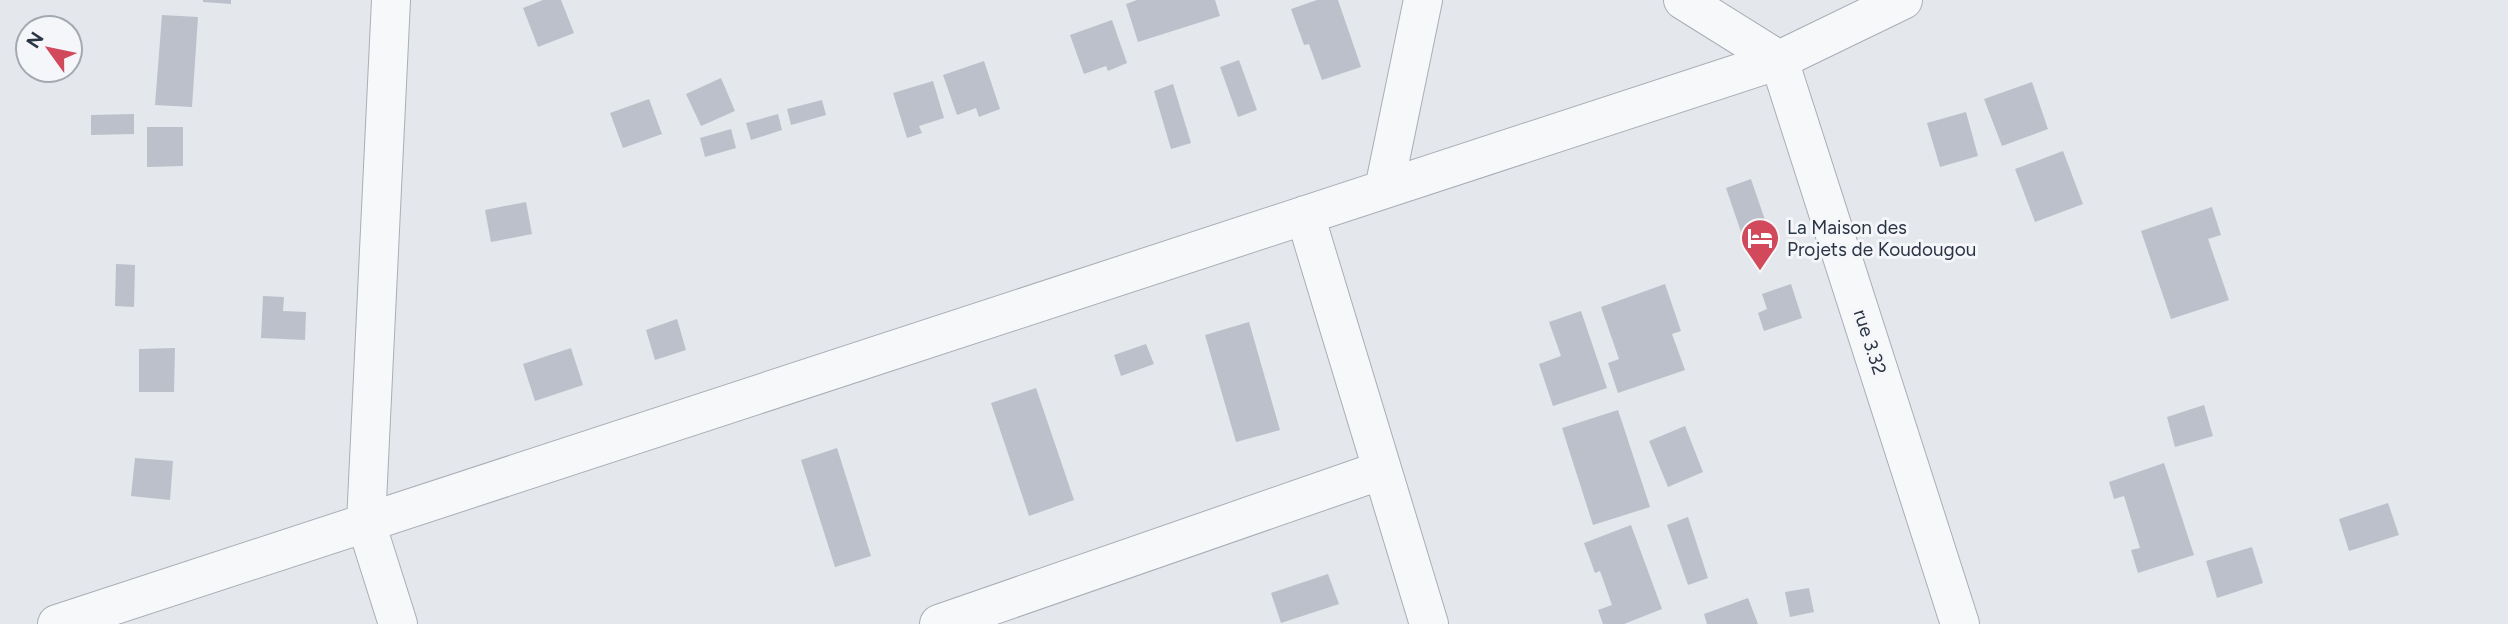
<svg xmlns="http://www.w3.org/2000/svg" width="2508" height="624" font-family="Figtree,sans-serif">
	<style>
		.building { fill: #bbc0ca }
		.lines { fill: none; stroke-linecap: round; stroke-linejoin: round }
		.minor-casing { stroke: #a9aeb7; stroke-width: 40 }
		.minor { stroke: #f7f8fa; stroke-width: 38 }
		.labels { text-anchor: middle; dominant-baseline: central; stroke-width: 6; stroke-linejoin: round; paint-order: stroke }
		.poi-label { font-size: 19px; fill: #2b3445; stroke: #f4f6f9; text-anchor: start }
		.street-label { font-size: 19px; fill: #2b3445; stroke: #f4f6f9 }
	</style>
	<rect width="100%" height="100%" fill="#e4e7ec"/>
	<path class="building" d="M203 0H231V4L203 2Z
		M543 0H561L574 33 538 47 523 8Z
		M1137 0H1215L1220 16 1138 42 1126 4Z
		M1317 0H1338L1361 67 1322 80 1309 44 1304 45 1291 9Z
		M162 15 198 17 192 107 155 105Z
		M1112 20 1127 63 1108 71 1106 66 1084 74 1070 35Z
		M1239 60 1257 110 1238 117 1220 67Z
		M984 61 1000 109 979 117 976 108 957 115 943 75Z
		M721 78 735 111 701 126 686 94Z
		M933 81 944 118 919 126 922 133 907 138 893 93Z
		M2032 82 2048 129 2002 146 1984 99Z
		M1173 84 1191 143 1171 149 1154 91Z
		M649 99 662 134 623 148 610 113Z
		M822 100 826 115 791 125 787 109Z
		M1966 112 1978 156 1940 167 1927 123Z
		M134 114V134L91 135V115Z
		M778 114 782 130 751 140 746 123Z
		M147 127H183V166L147 167Z
		M731 129 736 148 705 157 700 138Z
		M2063 151 2083 204 2035 222 2015 169Z
		M1751 179 1766 223 1741 232 1726 188Z
		M526 202 532 234 491 242 485 210Z
		M2212 207 2221 235 2208 239 2229 300 2171 319 2141 231Z
		M116 264 135 265 134 307 115 306Z
		M1665 284 1681 331 1672 334 1685 370 1618 393 1608 363 1619 359 1601 307Z
		M1791 284 1802 318 1764 331 1758 313 1767 309 1762 294Z
		M263 296 284 297 283 311 306 312 305 340 261 338Z
		M1581 311 1607 388 1553 406 1539 364 1561 356 1549 322Z
		M677 319 686 350 655 360 646 330Z
		M1249 322 1280 430 1236 442 1205 335Z
		M1146 344 1154 364 1121 376 1114 355Z
		M175 348 174 392H139V349Z
		M571 348 583 385 535 401 523 364Z
		M1036 388 1074 500 1029 516 991 403Z
		M2204 405 2213 436 2175 447 2167 417Z
		M1618 410 1650 507 1593 525 1562 428Z
		M1685 426 1703 472 1668 487 1649 441Z
		M837 448 871 556 835 567 801 460Z
		M135 458 173 461 170 500 131 496Z
		M2164 463 2194 555 2138 573 2131 550 2140 548 2124 496 2114 499 2109 482Z
		M2388 503 2399 535 2349 551 2339 519Z
		M1688 517 1708 578 1688 585 1667 525Z
		M1631 525 1662 609 1624 624H1603L1598 610 1612 605 1600 571 1595 573 1584 543Z
		M2252 547 2263 583 2217 598 2206 561Z
		M1328 574 1339 604 1281 623 1271 593Z
		M1809 588 1814 612 1790 617 1785 592Z
		M1748 598 1758 624H1707L1704 614Z"/>
	<g class="lines">
		<defs>
			<path id="minor" d="M391 0 366 523 398 624
				M1683 0 1779 60
				M1779 60 1960 624
				M1384 189 1423 0
				M1305 215 1429 624
				M57 624 1779 60 1903 0
				M939 624 1382 470"/>
		</defs>
		<use href="#minor" class="minor-casing"/>
		<use href="#minor" class="minor"/>
	</g>
	<defs>
		<symbol id="hotel-pin" viewBox="-11 -11 22 30"><path d="M0 17L-7.5 6A9.5 9.5 0 1 1 7.5 6Z" fill="#d1495b" stroke="#f4f6f9"/><path d="M-6-4.5h1.5V1H6V5H4.5V3h-9V5H-6ZM-4 0a1.8 1.8 0 1 1 3.6 0ZM.5 0V-2.5h3Q6-2.5 6 0Z" fill="#fff"/></symbol>
	</defs>
	<g fill-rule="evenodd">
		<use href="#hotel-pin" x="1738" y="216" width="44" height="60"/>
	</g>
	<g class="labels">
		<g class="poi-label">
			<text x="1787" y="227">La Maison des<tspan x="1787" dy="22">Projets de Koudougou</tspan></text>
		</g>
		<g class="street-label">
			<text transform="translate(1870 342) rotate(72)">rue 3.32</text>
		</g>
	</g>
	<g transform="translate(49 49) rotate(303)"><circle r="33" fill="#f4f6f9" stroke="#a4a8b1" stroke-width="2"/>
	<path d="M0-5L12 26L0 18L-12 26Z" fill="#d1495b"/>
	<text y="-10" font-size="19" font-weight="bold" text-anchor="middle" fill="#2b3445">N</text>
	</g>
</svg>
